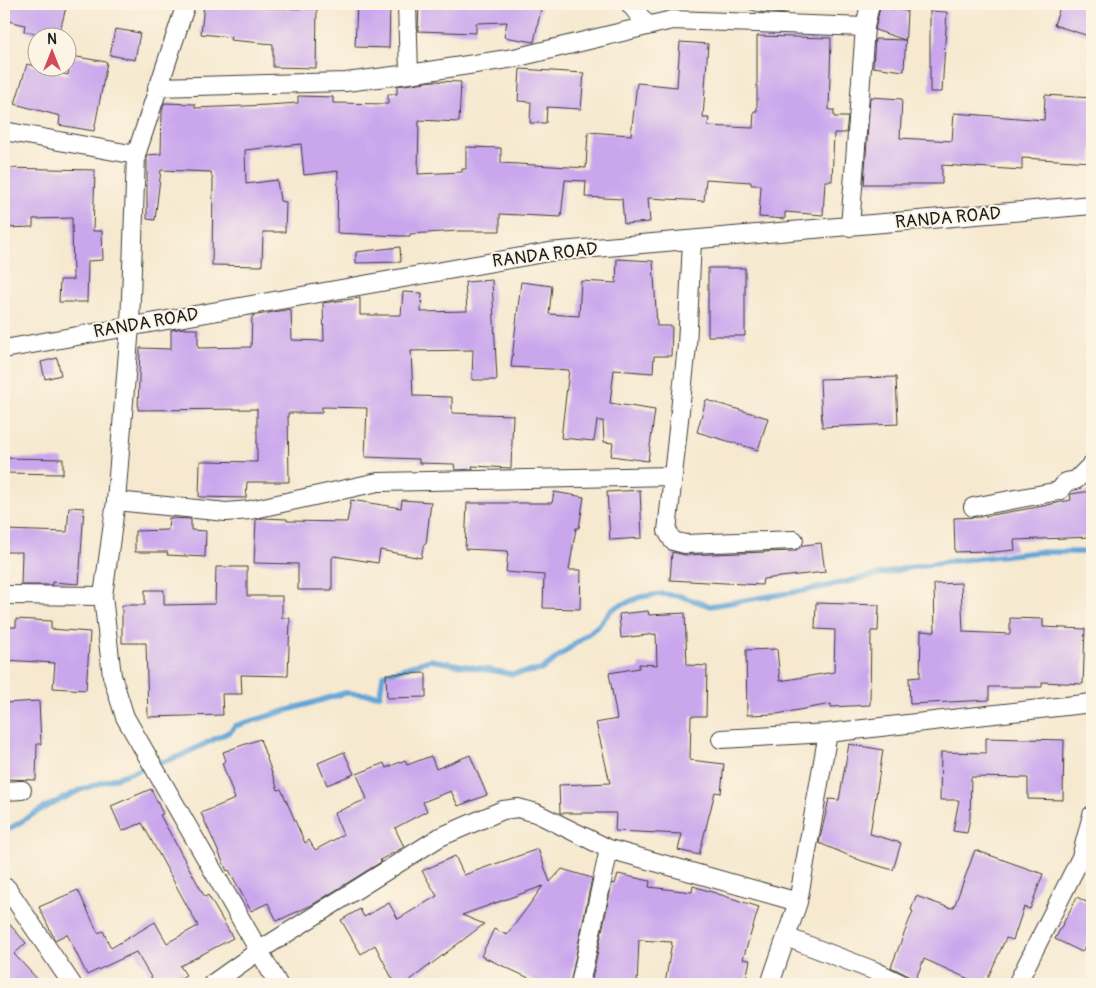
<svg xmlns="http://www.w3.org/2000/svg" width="1096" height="988" font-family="Pangolin,sans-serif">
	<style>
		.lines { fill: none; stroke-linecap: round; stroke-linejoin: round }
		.stream { stroke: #62a5d7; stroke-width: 5.5 }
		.building { fill: #caa7ed }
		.street-casing { stroke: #3d3b37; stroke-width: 20 }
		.street { stroke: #fff; stroke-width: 18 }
		.labels { text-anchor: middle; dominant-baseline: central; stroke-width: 4; stroke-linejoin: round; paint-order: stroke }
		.street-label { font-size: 18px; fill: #1c1c1c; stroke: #fcf5e5 }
	</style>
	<rect width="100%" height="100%" fill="#fcf5e5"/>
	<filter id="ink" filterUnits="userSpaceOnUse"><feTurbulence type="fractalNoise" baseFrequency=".02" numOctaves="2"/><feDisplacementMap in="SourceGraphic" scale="10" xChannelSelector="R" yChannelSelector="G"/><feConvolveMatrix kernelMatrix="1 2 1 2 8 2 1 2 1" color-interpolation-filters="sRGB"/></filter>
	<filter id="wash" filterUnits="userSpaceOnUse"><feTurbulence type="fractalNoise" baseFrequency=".0096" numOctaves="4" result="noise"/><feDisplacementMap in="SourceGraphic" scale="20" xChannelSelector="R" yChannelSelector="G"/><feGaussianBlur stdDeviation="1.12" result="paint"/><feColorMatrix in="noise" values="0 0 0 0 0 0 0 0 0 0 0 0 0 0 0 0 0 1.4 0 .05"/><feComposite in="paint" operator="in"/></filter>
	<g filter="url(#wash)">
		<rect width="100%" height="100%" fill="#f6e9d0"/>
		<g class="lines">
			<path class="stream" d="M4 832 42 809 80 790 180 756 231 731 235 726 345 693 380 695 383 675 430 660 512 674 541 670 598 626 612 609 640 597 661 594 680 596 710 606 819 588 907 568 953 561 1037 552H1092"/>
		</g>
		<g id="blocks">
			<path class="building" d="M4 4H67L58 38H39V35L24 31 25 25 4 20Z
				M204 4H264V8L317 9 316 68 273 67V44L230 40 231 37 201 34Z
				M357 4H390L389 48 355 47Z
				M419 4H542L534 42 504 37 507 22 476 23V33L418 31Z
				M739 4H791L787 14 758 12 739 6Z
				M1061 4H1092V37L1054 25Z
				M880 7 907 11 904 71 873 67 875 39 905 40 875 30Z
				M930 11 947 12 942 92H930Z
				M115 29 140 33 135 60 110 55Z
				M757 36 831 38 829 110H834V117H848L846 133H834L832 181H825L823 215 785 212V219L759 217 761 185H751V182L706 179 704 201 648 198 650 222 624 224 622 199 585 197 586 181 565 180 561 217 500 214V231H458L410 234V236H400L337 233 338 171 304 175 301 144 245 150 246 184 277 180 280 201 286 202 285 232H263L262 266 212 265 213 182 211 172 161 170 155 220 147 219V155L161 154 162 111 164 103 195 104V108L268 105 298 103V96L333 97V103L388 104V94H397V86L433 81 461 82 459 122 419 120 418 174 462 172V169H466V147L501 148V163L586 168 588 132 631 135 637 83 677 87 680 42 708 44 703 118H709L708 126 753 128 754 111H757Z
				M71 56 107 62 94 131 59 125 60 116 15 104 27 64 68 75Z
				M520 69 584 73 581 109 547 107 546 123H530L531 102 518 101Z
				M1045 95 1092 98V162L1022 158V170L942 165V184H864L870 97 902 99 900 138 952 141 954 113 1044 120Z
				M4 168 95 170 93 231H102L103 260 88 261 87 302H59L60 280H73L72 218 33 219V227L4 228Z
				M400 247 401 262 356 263V252Z
				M617 259 653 261 657 326H672L671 356H654L653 373 614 370 610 403 655 410 648 461 611 456 613 443 604 442 603 421H597L594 441 561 438 569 370 511 367 521 282 552 286 549 314 579 316 581 281 616 283Z
				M708 268H745V336H708Z
				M492 280 497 380H472L473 350 411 351 413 396 452 397V413L513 415 511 468 472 466 473 469 455 470 454 464 419 463V459L365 457 367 408 322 407V413H288L289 482H247L246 498 199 497 200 461 257 462V409L138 410 140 348 171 349V330L185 328V329H198V348L251 347 252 316 291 309 292 340 324 341 323 303 360 298V315H401L403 292 422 293 421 312 467 311 465 282Z
				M57 358 61 375 45 379 41 362Z
				M896 377 898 424 822 427 820 379Z
				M706 400 768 418 758 450 697 432Z
				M4 458 63 459V474L4 473Z
				M640 490 642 538 610 540 607 492Z
				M1092 491V537L1014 540 1015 550 984 553V551L955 552 954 518 980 517 1038 507 1071 500 1070 494Z
				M554 492 584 497 579 528H576L569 570H581L580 609 543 608 544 575 506 572 508 551 465 549 467 503H552Z
				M351 500 401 508 402 500 431 502 426 544H424L421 558 380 550 378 563 334 556 332 558V590H298V564L254 563 256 520 263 518 287 519V521L347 522Z
				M69 507 84 508 79 584 52 582V585H21L22 552H4V530L67 532Z
				M169 518 191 519V530L206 531 205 557 167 555 168 552H135V531L168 530Z
				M821 543 825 572 763 579 762 585 670 580 672 552 685 555 794 551 804 545Z
				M216 567H247V596H282V618H290L288 676 241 675 242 694H222L223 715 148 717 146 643H122V605H145V590H164V605L215 604Z
				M961 583 963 632 1010 634V618L1043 619V627L1085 629 1083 684 1042 682V687H989V700L910 704 909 678 920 677 921 631 935 632 934 584Z
				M816 603 879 605 878 631H871L870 705 831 707V704L777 714 747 715 746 650 777 649 780 681 834 672 835 630 815 629Z
				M648 611 649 615 685 613 687 665 707 666 706 716H691L690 760 724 764 721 793 715 792 699 855 678 850 682 834 615 831 616 813H560L559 785 610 783 596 723 617 719 609 673 639 668V664L657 665 656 634 621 638 619 614Z
				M16 619 51 621V629L90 632 86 690 53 688 55 663 4 660V627H16Z
				M426 673V697L387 698 386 674Z
				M39 701 41 744H37L36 780 4 779V703Z
				M986 738 1064 740 1063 800 1028 799V778L971 777 970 818 967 833 953 831 959 800H940L941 752 986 753Z
				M260 739 278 790 281 789 305 843 309 840 315 850 343 835 334 813 367 799 357 774 384 763 386 768 405 760 407 765 431 756 436 769 470 755 487 795 458 806 451 791 423 802 427 811 395 828 404 847 380 860 381 862 312 905 277 921 268 903 251 911 229 870 227 871 201 813 235 799 222 763 226 761 223 752Z
				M849 744 883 750 870 834 901 843 893 870 862 861 819 843 829 799 839 800Z
				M344 752 354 774 327 785 318 763Z
				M151 789 163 814 160 815 205 897 208 895 233 938 180 966 186 975 170 984H155L136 952 87 975 67 934 55 940 39 907 78 890 98 933 103 931 111 948 155 922 167 943 198 926 142 823 122 831 111 806Z
				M538 849 550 882 562 869 592 878 570 984H542L481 956 494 929 507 935 543 886 462 915 484 924 405 984H395L375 945 361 954 341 920 360 909 364 917 389 903 398 919 437 896 422 871 455 856 464 875Z
				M975 850 1043 874 1030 909 1024 907 1013 940 1006 938 985 984H980L924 959 914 983 912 982 907 975 891 967 913 911 911 910 916 896 950 908 954 907Z
				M618 874 650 881 649 887 692 892 693 886 759 907 743 959 750 960 745 984H665L672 942 639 940 637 984H591L612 883 615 884Z
				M1077 897 1092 905V931L1082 952 1055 939Z
				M4 918 26 943 14 954 42 984H4Z"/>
		</g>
	</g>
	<g filter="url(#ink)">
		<use href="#blocks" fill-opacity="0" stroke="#3d3b37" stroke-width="1"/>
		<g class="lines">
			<defs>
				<path id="street" d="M186 4 136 155 130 326 116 501 103 596 112 676 125 717 278 984
					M407 4 409 74
					M630 4 647 25
					M157 87 346 82 409 74 514 58 672 20 865 27
					M4 131 136 155
					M850 227 865 27 870 4
					M692 241 687 346 667 531 673 541 685 544 794 540
					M4 349 549 252 1092 205
					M116 501 226 512 250 510 378 482 673 476
					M973 507 1059 491 1066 482 1076 480 1092 464
					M4 595 103 596
					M721 739 828 733 1092 703
					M4 791 22 790
					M7 888 72 984
					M786 937 875 971 902 984
					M212 984 260 950 440 837 503 810 518 808 536 813 609 849 798 902
					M580 984 609 849
					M770 984 798 902 828 733
					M1017 984 1081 857 1092 815"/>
			</defs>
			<use href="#street" class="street-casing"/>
			<use href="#street" class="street"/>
		</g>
	</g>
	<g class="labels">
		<g class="street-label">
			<text transform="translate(948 218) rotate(-5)">RANDA ROAD</text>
			<text transform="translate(545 255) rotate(-7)">RANDA ROAD</text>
			<text transform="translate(146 323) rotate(-10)">RANDA ROAD</text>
		</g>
	</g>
	<rect width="1096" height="988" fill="none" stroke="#fcf5e5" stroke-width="20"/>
	<g transform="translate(52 52)"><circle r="24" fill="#fcf5e5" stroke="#a29e95"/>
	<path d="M0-4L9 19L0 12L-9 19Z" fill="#d1495b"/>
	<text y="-8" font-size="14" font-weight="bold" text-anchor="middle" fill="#1c1c1c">N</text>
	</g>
</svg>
